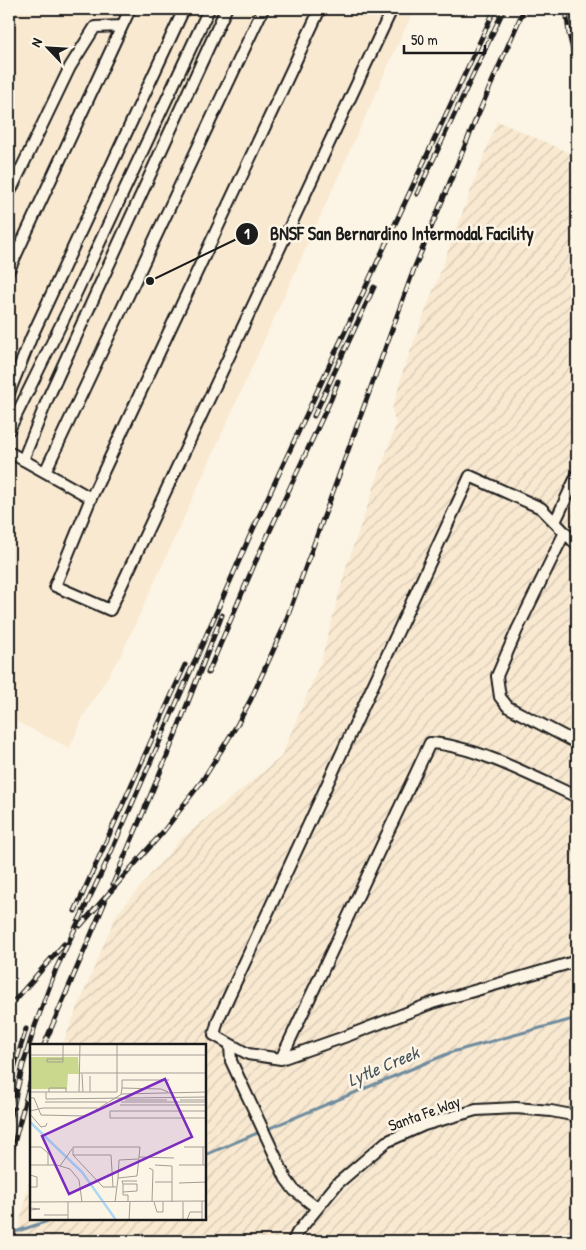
<svg xmlns="http://www.w3.org/2000/svg" width="586" height="1250" font-family="'Patrick Hand',sans-serif">
	<style>
		.built { fill: #f9e9d1 }
		.industrial { fill: url(#industrial-furrows) }
		.lines { fill: none; stroke-linecap: round; stroke-linejoin: round }
		.stream { stroke: #718d9f; stroke-width: 3 }
		.minor-casing { stroke: #1c1c1c; stroke-width: 14 }
		.minor { stroke: #fcf5e5; stroke-width: 10 }
		.rail-casing { stroke: #1c1c1c; stroke-width: 5 }
		.rail { stroke: #fcf5e5; stroke-width: 3; stroke-dasharray: 9; stroke-linecap: butt }
		.labels { text-anchor: middle; dominant-baseline: central; stroke-width: 5; stroke-linejoin: round; paint-order: stroke }
		.street-label { font-size: 16px; fill: #1c1c1c; stroke: #fcf5e5 }
		.water-label { font-size: 18px; font-style: italic; fill: #47545d; stroke: #fcf5e5 }
		.inset-river { fill: none; stroke: #aad8f6; stroke-width: 2.5 }
		.inset-road { fill: none; stroke: #a29e95; stroke-width: 1 }
		.view { fill: #7b2cbf; fill-opacity: 0.15; stroke: #7b2cbf; stroke-width: 2.5 }
		.inset-edge { fill: none; stroke: #1c1c1c; stroke-width: 2.5 }
		.leader { fill: none; stroke: #1c1c1c; stroke-width: 2 }
		.callout-dot { fill: #1c1c1c; stroke: #fcf5e5; stroke-width: 2 }
		.mark-label { font-size: 15px; text-anchor: middle; font-weight: bold; fill: #fff }
		.callout-label { font-size: 18px; text-anchor: middle; font-weight: bold; fill: #1c1c1c; stroke: #fcf5e5; stroke-width: 5; stroke-linejoin: round; paint-order: stroke }
	</style>
	<defs>
		<pattern id="industrial-furrows" width="10" height="10" patternUnits="userSpaceOnUse" patternTransform="scale(1.25)"><rect width="10" height="10" fill="#f9e9d1"/><path d="M-1 1l2-2M0 10L10 0M9 11l2-2" fill="none" stroke="#d5c7b3"/></pattern>
	</defs>
	<rect width="100%" height="100%" fill="#fcf5e5"/>
	<filter id="ink" filterUnits="userSpaceOnUse"><feTurbulence type="fractalNoise" baseFrequency=".02" numOctaves="2"/><feDisplacementMap in="SourceGraphic" scale="10" xChannelSelector="R" yChannelSelector="G"/><feConvolveMatrix kernelMatrix="1 2 1 2 8 2 1 2 1" color-interpolation-filters="sRGB"/></filter>
	<g filter="url(#ink)">
		<path class="built" d="M9 9H414L168 553 121 655 84 715 70 748 15 721 16 796 13 901 9 929Z"/>
		<path class="industrial" d="M497 121 577 156V1241H16L31 1172V1219H205V1045H62L116 915 180 840 281 757 321 661 347 564 396 425 392 410 404 368Z"/>
		<g class="lines">
			<path class="stream" d="M205 1155 452 1052 577 1018
				M9 1234 54 1219"/>
			<defs>
				<path id="minor" d="M320 9 91 498 55 586 110 610 392 9
					M9 12 10 9
					M9 194 70 67 95 27 122 26
					M9 270 130 9
					M9 393 31 338 184 9
					M9 430 71 304 209 9
					M9 452 91 498
					M23 460 48 398 226 9
					M45 472 263 9
					M555 522 577 475
					M565 532 517 630 497 676 500 697 508 707 577 743
					M577 545 541 508 470 476 218 1020 214 1035 248 1054 281 1059 347 1036 432 1003 577 961
					M230 1046 231 1061 286 1179 294 1190 317 1208
					M281 1059 430 743C474 745 536 778 577 797
					M293 1241 297 1233 337 1184 386 1142 424 1125 476 1110 516 1108 551 1111 577 1116"/>
			</defs>
			<use href="#minor" class="minor-casing"/>
			<use href="#minor" class="minor"/>
			<defs>
				<path id="rail" d="M566 9 569 34 577 68
					M576 9 577 20
					M417 194 504 9
					M314 416 374 287
					M208 673 254 565 331 399 338 381
					M113 884 167 756 222 615
					M75 911 185 665
					M80 926 163 832 202 781 237 725 251 699 283 629 414 269 476 119 524 9
					M9 1007 64 944
					M44 1045 105 902
					M12 1075 26 1029
					M9 1124 23 1065 35 1026 56 969 107 861 249 538 495 9
					M9 1170 13 1147 31 1079"/>
			</defs>
			<use href="#rail" class="rail-casing"/>
			<use href="#rail" class="rail"/>
		</g>
	</g>
	<g class="labels">
		<g class="street-label">
			<text transform="translate(424 1113) rotate(-20)">Santa Fe Way</text>
		</g>
		<g class="water-label">
			<text transform="translate(383 1066) rotate(-23)">Lytle Creek</text>
		</g>
	</g>
	<g transform="translate(30 1044)">
		<rect width="176" height="176" fill="#fcf5e5"/>
		<path d="M0 13H48L49 30H38L37 45H0Z" fill="#c9d88c"/>
		<path class="inset-river" d="M0 78 52 128 86 176"/>
		<path class="inset-road" d="M0 11H177M33 15H17V18H33V0M50 29H177M52 30 53 48M92 44V36H139M0 48H87V0M16 48V55L177 53M19 48V44H36V48M49 48 50 0M60 48V32M91 50 92 44 131 45 138 48M0 54H4L11 71 56 72 92 50 177 48M95 56H137M150 56H177M15 58H77M91 58H177M90 61H177M0 67 13 64H68M177 67H80V74H177M0 70 11 83 16 82 17 79M0 103H11L18 109V121M154 103H177M43 111H81L83 143M109 113 144 114M0 121H27L40 125 49 136 52 158M125 121 142 122V158M149 121H177M173 121V103M30 122 42 105M119 124 123 126 122 158M0 131 7 133V143H0M88 134 89 116 108 115M125 138H142M149 139 177 138M93 140 92 137H107M93 148 107 147V140H93V151H98V158M172 157V176M0 158 177 157M38 158V176H72M85 158 88 134 107 132 110 103H43V111L73 143H86M124 158 127 168H133V158M0 164 10 165 0 166M14 171H38M99 176 100 158M153 176V158M157 176 160 168H172"/>
		<path class="view" d="M135 35 162 93 39 150 12 92Z"/>
		<rect width="176" height="176" class="inset-edge"/>
	</g>
	<path class="leader" d="M150 281L247 234"/>
	<g class="callout-dot">
		<circle cx="150" cy="281" r="5"/>
		<circle cx="247" cy="234" r="12"/>
	</g>
	<g class="mark-label">
		<text x="247" y="239">1</text>
	</g>
	<g class="callout-label">
		<text x="402" y="240">BNSF San Bernardino Intermodal Facility</text>
	</g>
	<rect width="586" height="1250" fill="none" stroke="#fcf5e5" stroke-width="30"/>
	<rect x="15" y="15" width="556" height="1220" fill="none" stroke="#1c1c1c" stroke-width="2" filter="url(#ink)"/>
	<g transform="translate(48 48) rotate(295)" stroke="#fcf5e5" stroke-width="4" paint-order="stroke">
	<path d="M0-4L9 19L0 12L-9 19Z" fill="#1c1c1c"/>
	<text y="-8" font-size="14" font-weight="bold" text-anchor="middle" fill="#1c1c1c">N</text>
	</g>
	<path d="M404 45v8h81v-8" fill="none" stroke="#1c1c1c" stroke-width="2.5"/>
	<text x="411" y="45" font-size="15" fill="#1c1c1c" stroke="#fcf5e5" stroke-width="4" paint-order="stroke">50 m</text>
</svg>
